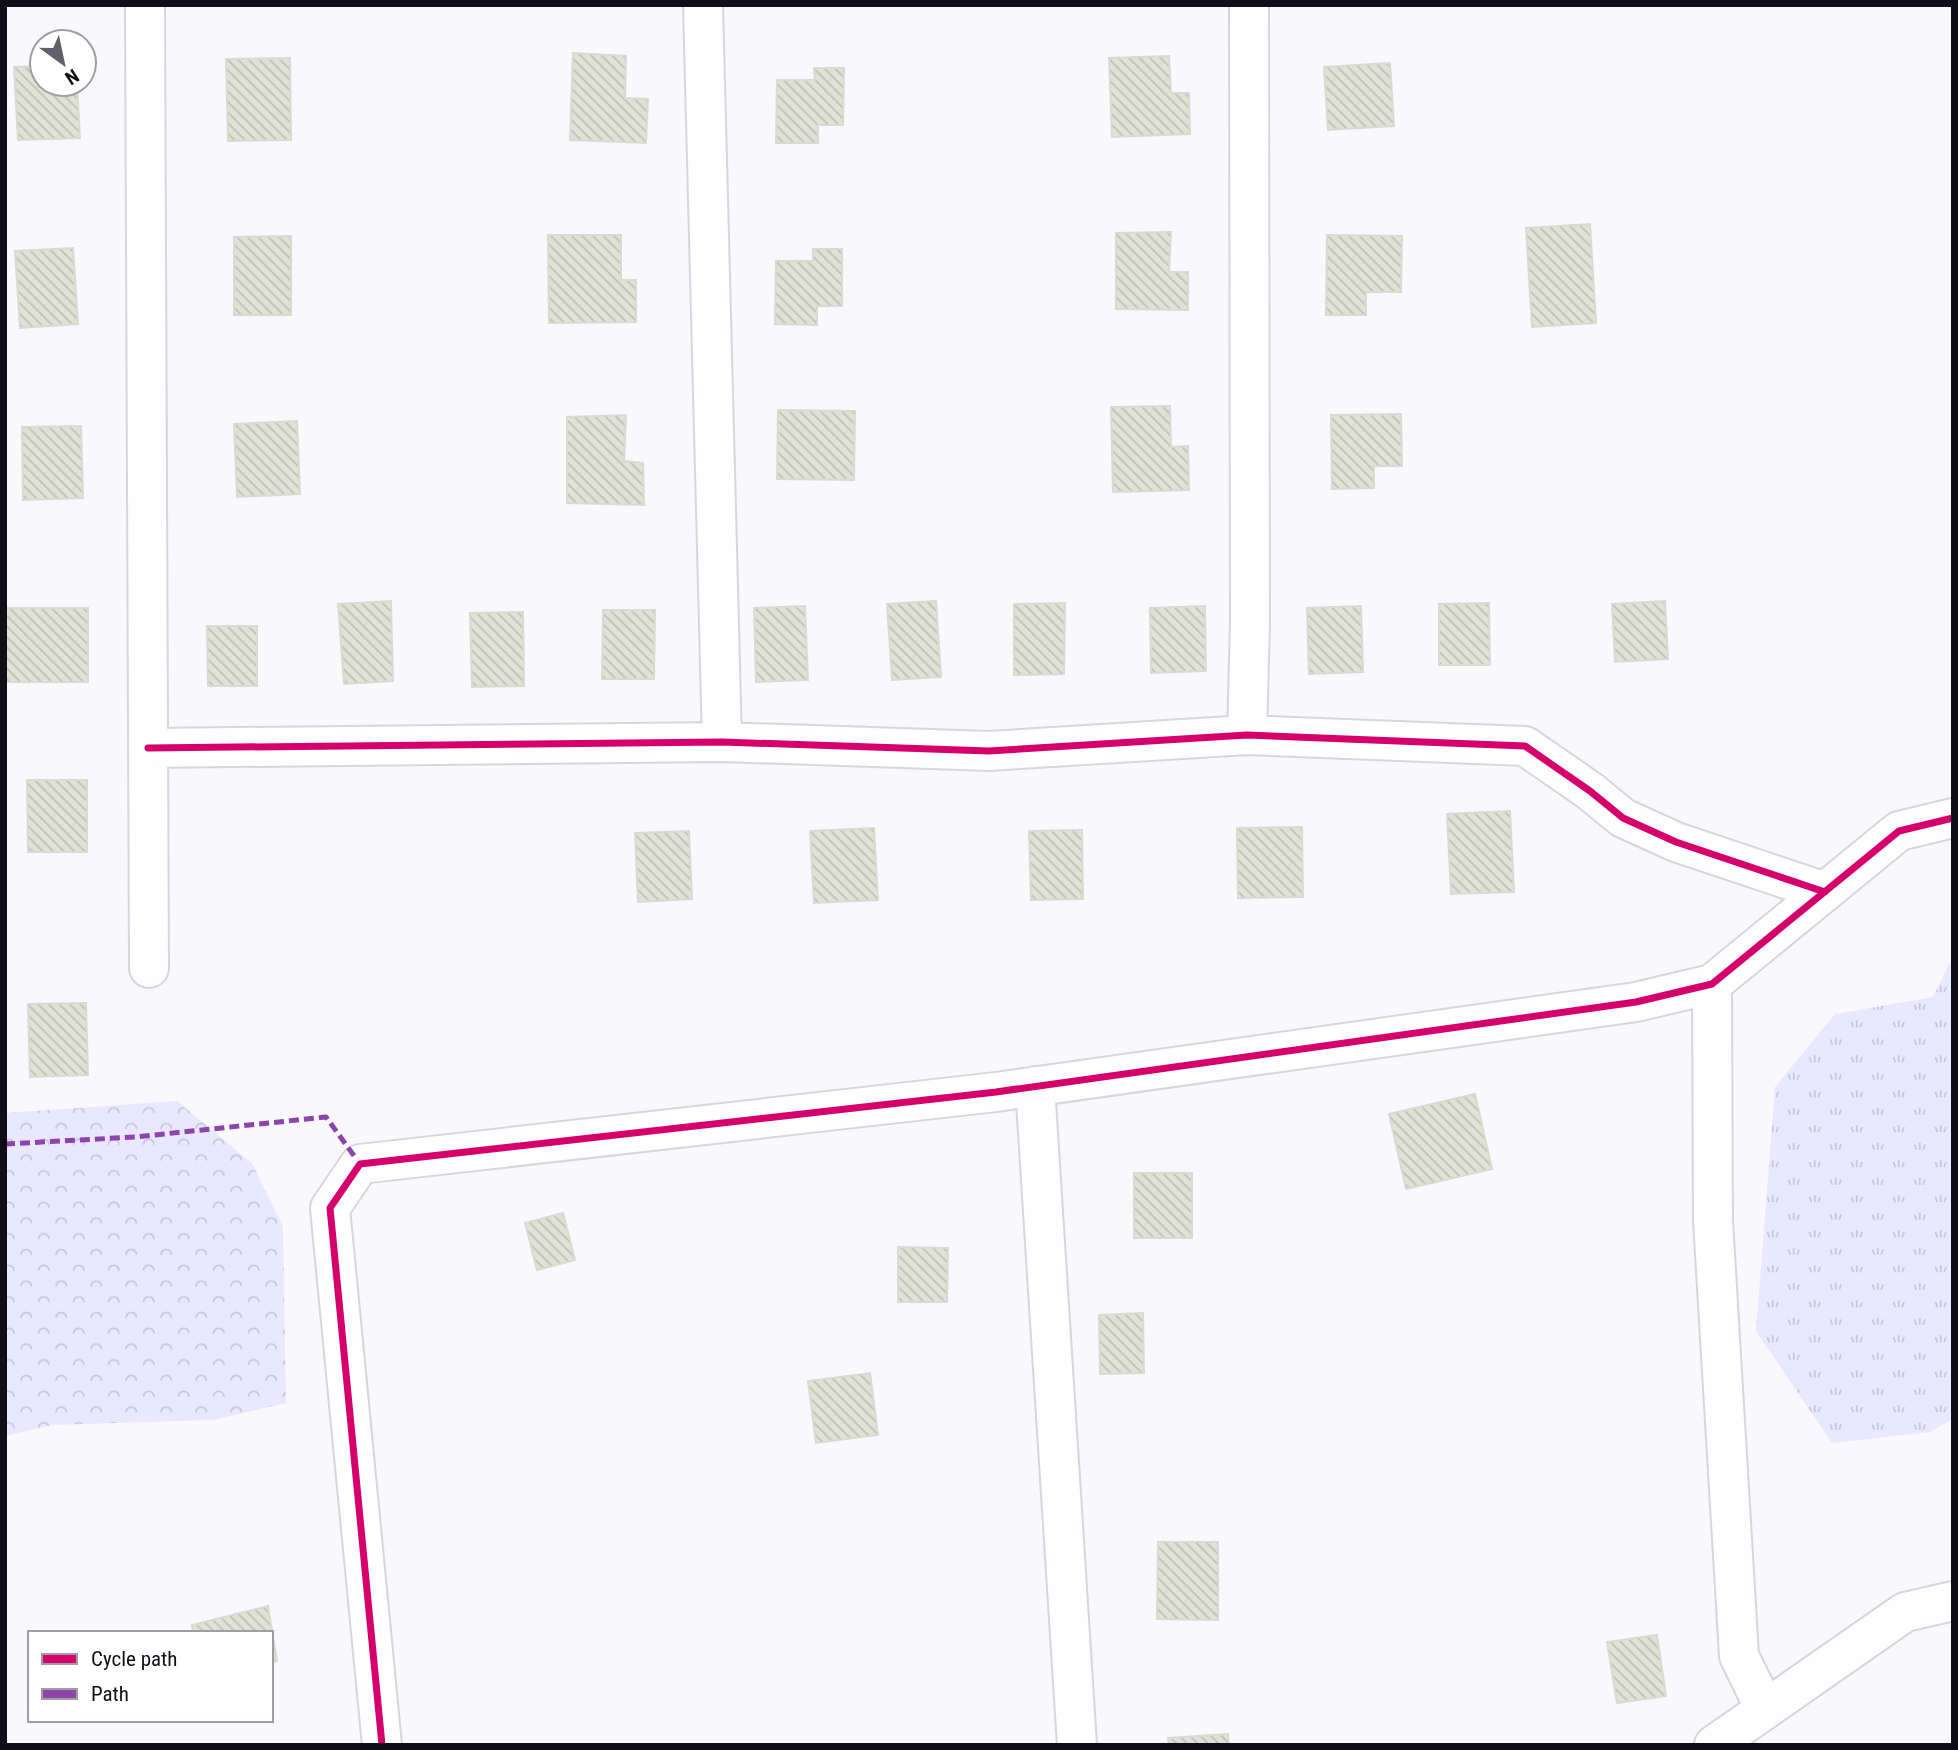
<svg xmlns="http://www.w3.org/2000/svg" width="1958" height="1750" font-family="'Roboto Condensed',sans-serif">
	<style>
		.grass { fill: url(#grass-tufts) }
		.forest { fill: url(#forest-crowns) }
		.building { fill: url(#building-back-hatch); stroke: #dadad5; stroke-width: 2 }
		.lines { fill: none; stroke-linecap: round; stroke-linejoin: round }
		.minor-casing { stroke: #d7d6de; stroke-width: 42 }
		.minor { stroke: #fefeff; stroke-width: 38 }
		.quiet { stroke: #8e44ad; stroke-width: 5; stroke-dasharray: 10 5; stroke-linecap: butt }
		.cycleway-casing { stroke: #fff; stroke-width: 11 }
		.cycleway { stroke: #d6006c; stroke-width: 7 }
	</style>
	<defs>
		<pattern id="grass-tufts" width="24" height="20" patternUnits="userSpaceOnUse" patternTransform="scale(1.75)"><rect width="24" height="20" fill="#eae8fe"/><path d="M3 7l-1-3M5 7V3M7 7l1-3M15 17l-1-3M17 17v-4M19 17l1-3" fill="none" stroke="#c8c6d9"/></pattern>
		<pattern id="forest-crowns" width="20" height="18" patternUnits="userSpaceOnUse" patternTransform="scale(1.75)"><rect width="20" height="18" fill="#eae8fe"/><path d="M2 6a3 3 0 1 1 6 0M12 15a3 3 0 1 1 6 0" fill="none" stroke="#c8c6d9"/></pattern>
		<pattern id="building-back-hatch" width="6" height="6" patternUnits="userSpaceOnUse" patternTransform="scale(1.75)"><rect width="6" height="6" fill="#e1e2d5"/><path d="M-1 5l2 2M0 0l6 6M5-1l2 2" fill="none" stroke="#c0c1b6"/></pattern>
	</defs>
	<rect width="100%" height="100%" fill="#f9f9fd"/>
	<path class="grass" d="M1953 956V1419L1930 1432 1832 1443 1756 1331 1775 1087 1835 1014 1933 997Z"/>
	<path class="forest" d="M177 1101 252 1163 283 1227 286 1403 213 1420 53 1425 5 1436V1113Z"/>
	<path class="building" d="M573 53 626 56 625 98 648 99 646 143 570 140Z
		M1169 56 1171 93H1189L1190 134 1112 137 1109 58Z
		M290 58 291 140 228 141 226 59Z
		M1390 63 1394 126 1328 130 1324 67Z
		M42 66V84H77L80 138 18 140 14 67Z
		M814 68H844L843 125H818V143H776L777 80H815Z
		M1590 224 1596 323 1532 327 1526 228Z
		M1171 232 1169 272H1188V310L1116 309V233Z
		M548 235H621V280H636V322L549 323Z
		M1327 235 1402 236 1401 292H1366V315H1326Z
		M291 236V315H234V237Z
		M73 248 78 324 20 328 15 251Z
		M813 249H842V306H817V325L775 324 776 261H813Z
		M1170 406 1171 447 1188 446 1189 490 1113 492 1111 407Z
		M778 410 855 411 854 480 777 479Z
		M1401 414 1402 466H1374V488L1332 489 1331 415Z
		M626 415 624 461 643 463 644 505 567 503V417Z
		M297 421 300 494 237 497 234 424Z
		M81 426 83 498 23 500 22 427Z
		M391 601 393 681 344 684 338 604Z
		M936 601 941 677 892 680 887 604Z
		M1665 601 1668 659 1615 662 1612 604Z
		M1065 603 1064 674 1014 675V604Z
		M1489 603 1490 665H1439V604Z
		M805 606 808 680 756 682 754 608Z
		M1205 606 1206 671 1151 673 1150 608Z
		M1361 606 1363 672 1309 674 1307 608Z
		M5 608H88V682H5Z
		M603 610H655L654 679H602Z
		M523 612 524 686 472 687 470 613Z
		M207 626H257V686H208Z
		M27 780H87V852H28Z
		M1510 811 1514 892 1451 894 1447 814Z
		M1302 827 1303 897 1238 898 1237 828Z
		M874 828 878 900 814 903 810 831Z
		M1082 830 1083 899 1031 900 1029 831Z
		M689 831 692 899 638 902 635 833Z
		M86 1003 88 1075 30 1077 28 1004Z
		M1475 1094 1492 1169 1406 1189 1389 1114Z
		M1134 1173H1192V1238H1134Z
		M563 1213 575 1260 537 1270 525 1223Z
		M898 1247 948 1248 947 1302H898Z
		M1143 1313 1144 1373 1100 1374 1099 1315Z
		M870 1373 878 1435 816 1443 808 1381Z
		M1158 1542H1218V1620L1157 1619Z
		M268 1606 277 1661 271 1662V1633H193L192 1625Z
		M1657 1635 1666 1696 1617 1703 1607 1642Z
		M1228 1734 1229 1745H1169L1168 1738Z"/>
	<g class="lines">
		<defs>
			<path id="minor" d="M145 5 149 968
				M703 5 722 742
				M1247 735 1250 624 1249 5
				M148 748 722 742 989 751 1247 735 1525 746 1590 791 1623 818 1676 842 1825 892
				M1712 984 1713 1221 1739 1656 1765 1709
				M1035 1086 1077 1745
				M382 1745 330 1208 360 1164 996 1092 1636 1002 1712 984 1899 831 1953 818
				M1714 1745 1905 1612 1953 1601"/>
		</defs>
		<use href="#minor" class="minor-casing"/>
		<use href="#minor" class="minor"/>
		<path class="quiet" d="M5 1144 135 1137 326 1117 360 1164"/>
		<defs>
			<path id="cycleway" d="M148 748 722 742 989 751 1247 735 1525 746 1590 791 1623 818 1676 842 1825 892
				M382 1745 330 1208 360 1164 996 1092 1636 1002 1712 984 1899 831 1953 818"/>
		</defs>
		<use href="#cycleway" class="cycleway-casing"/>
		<use href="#cycleway" class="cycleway"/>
	</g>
	<rect width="1958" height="1750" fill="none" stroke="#0f0d17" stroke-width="14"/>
	<rect x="28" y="1631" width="245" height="91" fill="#ffffff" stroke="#9f9ea2" stroke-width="2"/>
	<rect x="42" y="1654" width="35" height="10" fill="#d6006c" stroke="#9f9ea2" stroke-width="2"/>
	<text x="91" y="1666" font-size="21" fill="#0f0d17">Cycle path</text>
	<rect x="42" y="1689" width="35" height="10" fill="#8e44ad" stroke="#9f9ea2" stroke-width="2"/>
	<text x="91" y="1701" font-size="21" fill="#0f0d17">Path</text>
	<g transform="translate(63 63) rotate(147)"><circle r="33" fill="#ffffff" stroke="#9f9ea2" stroke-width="2"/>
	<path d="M0-5L12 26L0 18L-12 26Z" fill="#616068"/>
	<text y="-10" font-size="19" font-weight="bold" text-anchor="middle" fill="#0f0d17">N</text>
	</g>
</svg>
